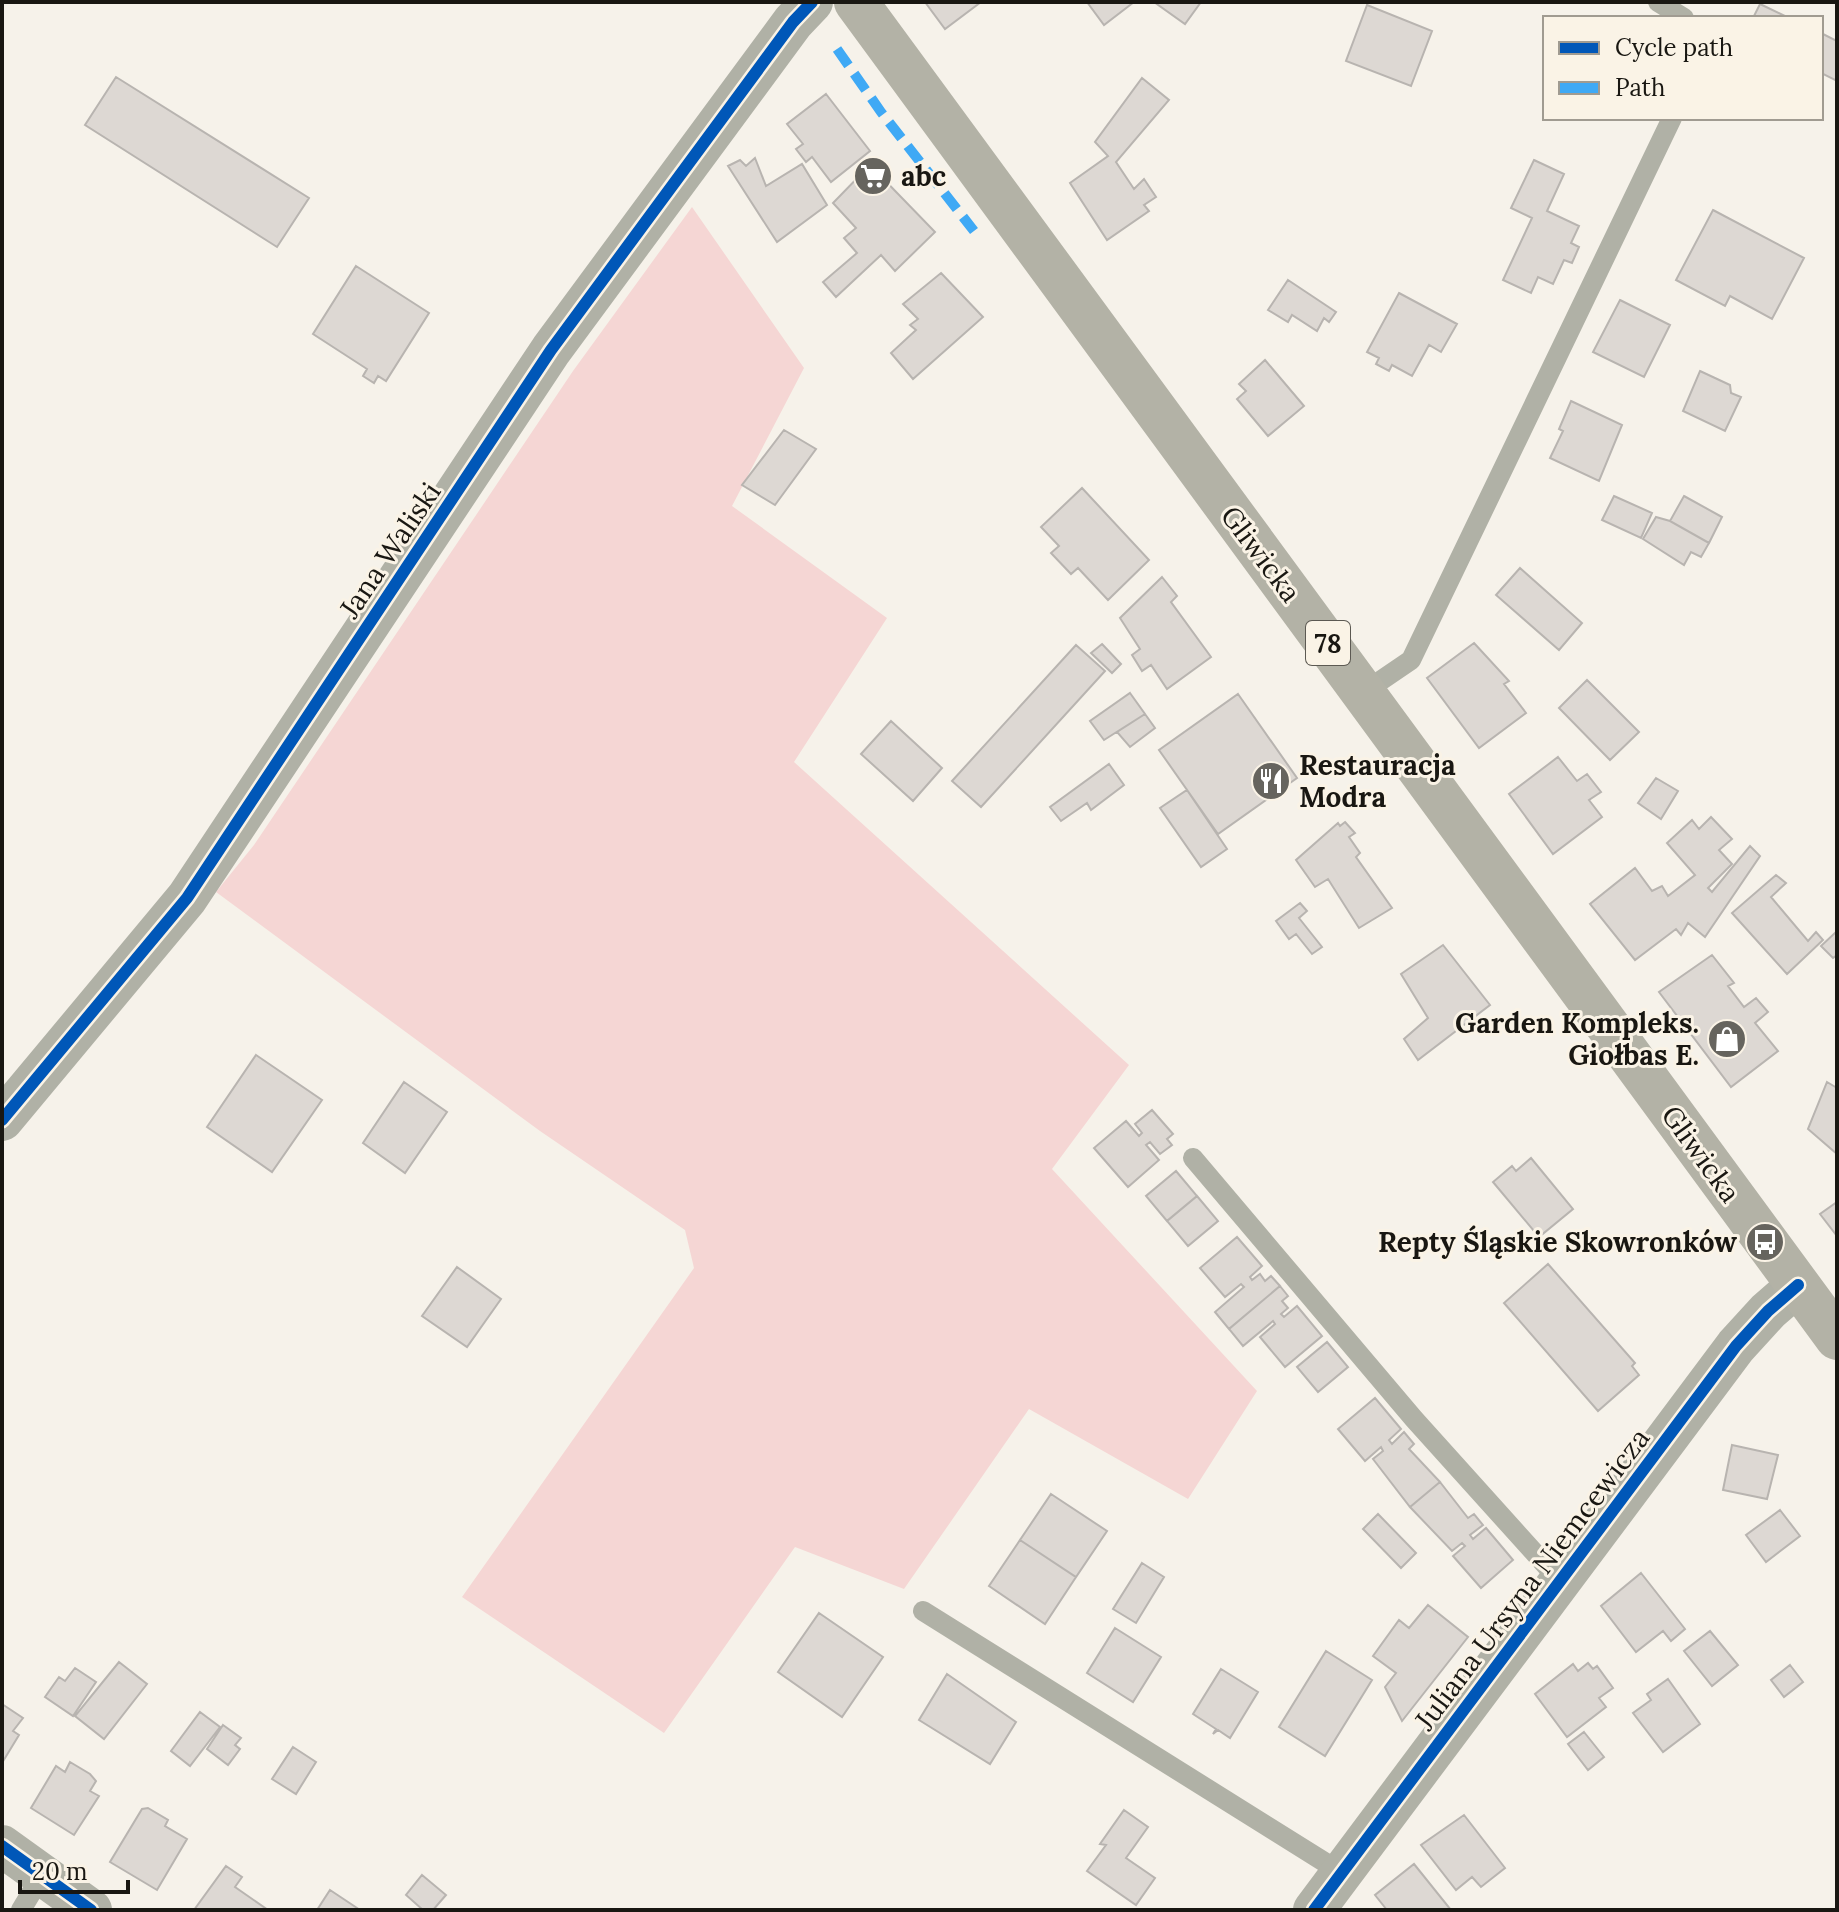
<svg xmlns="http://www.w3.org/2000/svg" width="1839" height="1912" font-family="Lora,serif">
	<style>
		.green { fill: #f5d6d4 }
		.building { fill: #ddd8d3; stroke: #b8b4b0; stroke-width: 2 }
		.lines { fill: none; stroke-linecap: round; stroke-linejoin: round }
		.service { stroke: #b0b1a6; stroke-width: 20 }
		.minor { stroke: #b0b1a6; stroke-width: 42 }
		.primary { stroke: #b3b2a6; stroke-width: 44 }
		.quiet { stroke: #3fa9f5; stroke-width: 10; stroke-dasharray: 20 10; stroke-linecap: butt }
		.cycleway-casing { stroke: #faf3e6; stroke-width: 17 }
		.cycleway { stroke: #0057b8; stroke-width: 12 }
		.labels { text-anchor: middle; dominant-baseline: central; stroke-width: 6; stroke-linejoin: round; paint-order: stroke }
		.shield { fill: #faf3e6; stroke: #5c5952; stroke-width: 2 }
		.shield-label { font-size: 26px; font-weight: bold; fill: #191712 }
		.poi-label { font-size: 28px; font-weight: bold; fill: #191712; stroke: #faf3e6; text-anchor: start }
		.street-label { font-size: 28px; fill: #191712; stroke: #faf3e6 }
	</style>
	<rect width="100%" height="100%" fill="#f6f2ea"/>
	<path class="green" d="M692 207 804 368 732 506 887 618 794 762 1129 1065 1052 1169 1257 1391 1188 1499 1029 1409 904 1589 795 1547 664 1733 462 1597 694 1268 685 1230 540 1131 216 892 254 845 573 371Z"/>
	<path class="building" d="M925 2H981L945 29Z
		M1087 2H1134L1104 25Z
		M1154 2H1201L1185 24Z
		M1760 4 1789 18H1753Z
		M1367 5 1432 31 1411 86 1346 61Z
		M1821 33 1837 41V81L1821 73Z
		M116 77 309 198 277 247 85 125Z
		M1142 78 1169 100 1116 162 1134 189 1144 179 1156 197 1144 205 1149 211 1107 240 1070 183 1108 156 1095 142Z
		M826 94 870 151 831 182 812 157 806 162 796 149 803 144 787 124Z
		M755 158 766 186 802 164 827 205 777 242 728 166 740 160 746 166Z
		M1534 160 1564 174 1547 211 1579 226 1571 243 1579 247 1572 263 1564 260 1553 284 1538 277 1531 293 1503 280 1532 218 1511 208Z
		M870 165 935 232 895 271 881 255 836 297 823 282 857 253 844 238 856 228 833 203Z
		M1713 210 1804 258 1772 319 1730 296 1725 306 1676 280Z
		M356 266 429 313 386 381 378 376 374 383 363 376 367 369 313 334Z
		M941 273 983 317 913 379 891 353 916 330 910 325 918 319 903 304Z
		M1288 280 1336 312 1329 322 1324 318 1317 331 1292 315 1288 322 1268 310Z
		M1399 293 1457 324 1441 352 1429 345 1412 376 1392 365 1389 371 1376 364 1379 358 1367 352Z
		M1620 300 1670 325 1644 377 1593 352Z
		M1265 360 1304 406 1268 436 1237 399 1246 391 1239 384Z
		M1700 371 1730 385 1731 393 1741 397 1725 431 1683 411Z
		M1571 401 1622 425 1599 481 1550 458 1563 431 1559 429Z
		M784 430 816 449 775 505 742 485Z
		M1082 488 1149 560 1108 600 1078 568 1071 574 1051 553 1059 546 1041 527Z
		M1614 496 1652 513 1641 538 1602 520Z
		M1684 496 1722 517 1709 543 1670 521Z
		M1656 517 1670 521 1709 543 1701 557 1691 552 1684 565 1643 539Z
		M1520 568 1582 623 1559 650 1496 595Z
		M1162 577 1177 596 1171 602 1211 657 1167 689 1151 665 1142 671 1132 655 1140 649 1120 618Z
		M1474 643 1509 681 1504 684 1526 713 1479 748 1427 678Z
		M1102 644 1121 664 1112 673 1091 653Z
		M1076 645 1105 671 981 807 952 781Z
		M1587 680 1639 732 1610 760 1559 708Z
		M1130 693 1145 714 1104 740 1090 721Z
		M1238 694 1297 778 1218 834 1159 750Z
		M1145 714 1155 728 1130 747 1117 732Z
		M891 721 942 768 913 801 861 754Z
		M1558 757 1577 781 1587 774 1601 792 1589 800 1602 817 1553 854 1509 794Z
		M1109 764 1124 785 1091 810 1087 803 1061 821 1050 807Z
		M1656 778 1678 791 1661 819 1638 803Z
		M1187 790 1227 849 1201 867 1160 808Z
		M1711 817 1732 839 1719 850 1732 864 1708 888 1712 892 1750 846 1760 856 1705 937 1688 923 1681 935 1676 929 1635 960 1590 904 1635 868 1652 891 1662 886 1668 896 1695 875 1667 843 1692 820 1699 829Z
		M1345 822 1355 833 1349 837 1360 853 1356 857 1392 908 1359 928 1328 879 1315 887 1296 860 1338 823 1340 826Z
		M1776 875 1786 883 1771 897 1808 941 1816 932 1823 940 1787 974 1732 913Z
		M1300 903 1307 911 1299 918 1322 947 1312 954 1296 934 1289 939 1276 921Z
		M1837 931V955L1833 958 1821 946Z
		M1443 945 1490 1005 1418 1060 1404 1039 1428 1018 1401 974Z
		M1712 955 1734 983 1728 986 1744 1007 1756 998 1768 1012 1755 1023 1778 1051 1731 1087 1659 992Z
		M256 1055 322 1100 272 1172 207 1127Z
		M404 1082 447 1112 405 1173 363 1143Z
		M1827 1082 1837 1088V1154L1808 1129Z
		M1152 1110 1173 1134 1167 1139 1172 1145 1160 1154 1150 1142 1146 1145 1159 1160 1128 1187 1094 1148 1126 1121 1139 1136 1142 1133 1135 1124Z
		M1531 1158 1573 1209 1539 1237 1493 1182 1512 1166 1516 1171Z
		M1176 1171 1197 1196 1167 1221 1146 1196Z
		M1197 1196 1218 1221 1188 1246 1167 1221Z
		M1837 1202V1236L1820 1214Z
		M1237 1237 1262 1266 1250 1277 1252 1280 1260 1274 1265 1281 1271 1276 1280 1286 1229 1329 1215 1312 1244 1287 1241 1284 1225 1297 1200 1268Z
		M1548 1264 1635 1363 1632 1366 1639 1375 1598 1411 1504 1303Z
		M457 1267 501 1299 467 1347 422 1316Z
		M1280 1286 1288 1296 1282 1301 1288 1308 1281 1314 1284 1317 1297 1306 1322 1336 1285 1367 1260 1337 1275 1324 1273 1321 1243 1346 1229 1329Z
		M1327 1342 1348 1367 1318 1392 1297 1367Z
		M1375 1398 1401 1429 1389 1440 1392 1444 1404 1432 1414 1444 1409 1449 1440 1482 1410 1507 1373 1459 1383 1451 1381 1447 1365 1461 1338 1429Z
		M1732 1445 1778 1455 1767 1499 1723 1490Z
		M1440 1482 1468 1518 1474 1514 1483 1525 1470 1535 1473 1539 1486 1528 1513 1560 1481 1588 1453 1556 1465 1546 1462 1543 1452 1551 1410 1507Z
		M1051 1494 1107 1531 1076 1577 1020 1540Z
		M1780 1510 1800 1536 1766 1562 1746 1535Z
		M1378 1514 1416 1553 1401 1568 1363 1529Z
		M1020 1540 1076 1577 1045 1624 989 1586Z
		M1142 1563 1164 1577 1136 1623 1113 1609Z
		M1641 1573 1685 1629 1671 1641 1663 1631 1636 1652 1601 1606Z
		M1428 1605 1468 1637 1402 1721 1385 1687 1396 1673 1373 1656 1399 1620 1409 1628Z
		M819 1613 883 1657 842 1717 778 1672Z
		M1115 1628 1161 1657 1133 1702 1087 1673Z
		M1710 1631 1738 1665 1712 1686 1684 1651Z
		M1326 1651 1372 1680 1325 1756 1279 1727Z
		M119 1662 147 1684 104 1739 75 1716Z
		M1588 1663 1593 1669 1597 1666 1613 1688 1599 1698 1606 1707 1567 1737 1535 1694 1573 1664 1578 1671Z
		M1790 1665 1803 1682 1784 1697 1771 1680Z
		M75 1668 96 1682 73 1716 45 1697 59 1677 65 1681Z
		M1221 1669 1258 1692 1230 1738 1218 1730 1213 1734 1216 1729 1193 1714Z
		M947 1674 1016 1722 990 1764 919 1720Z
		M1668 1679 1700 1724 1663 1752 1633 1713 1651 1700 1647 1694Z
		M2 1704 23 1718 13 1731 19 1735 2 1763Z
		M200 1712 220 1727 190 1766 171 1751Z
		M223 1725 241 1738 235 1745 240 1749 228 1765 207 1749Z
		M1584 1732 1604 1757 1588 1770 1568 1744Z
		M293 1747 316 1762 296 1794 272 1779Z
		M70 1762 90 1774 96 1781 90 1791 99 1796 74 1835 31 1808 56 1766 65 1772Z
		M148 1808 168 1820 165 1826 187 1839 157 1890 110 1862 142 1809Z
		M1124 1810 1148 1827 1126 1858 1155 1878 1136 1905 1087 1871 1106 1845 1100 1844Z
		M1464 1815 1505 1868 1481 1887 1472 1877 1456 1890 1421 1845Z
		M1414 1864 1451 1910H1387L1375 1895Z
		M226 1866 242 1877 235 1887 268 1910H194Z
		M422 1875 446 1895 433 1910H423L406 1895Z
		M330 1890 360 1910H317Z"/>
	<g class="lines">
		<path class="service" d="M1658 2 1684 18
			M1364 692 1411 660 1672 118
			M1193 1158 1414 1419 1559 1580
			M923 1611 1342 1873
			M21 1910 42 1875"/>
		<path class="minor" d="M2 1120 187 898 551 350 793 22 812 2
			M2 1846 91 1910
			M1314 1910 1736 1346 1768 1311 1798 1285"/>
		<path class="primary" d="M856 2 1837 1338"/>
		<path class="quiet" d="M837 49 881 112 974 231"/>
		<defs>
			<path id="cycleway" d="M2 1120 187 898 551 350 793 22 812 2
				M2 1846 91 1910
				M1314 1910 1736 1346 1768 1311 1798 1285"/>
		</defs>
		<use href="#cycleway" class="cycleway-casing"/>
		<use href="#cycleway" class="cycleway"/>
	</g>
	<defs>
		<symbol id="supermarket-disc" viewBox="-11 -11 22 22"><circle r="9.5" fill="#66645e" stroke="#faf3e6"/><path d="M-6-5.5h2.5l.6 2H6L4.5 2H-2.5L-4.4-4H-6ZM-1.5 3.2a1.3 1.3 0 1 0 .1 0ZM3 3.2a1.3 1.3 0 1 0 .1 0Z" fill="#fff"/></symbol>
		<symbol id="restaurant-disc" viewBox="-11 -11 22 22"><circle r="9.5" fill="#66645e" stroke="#faf3e6"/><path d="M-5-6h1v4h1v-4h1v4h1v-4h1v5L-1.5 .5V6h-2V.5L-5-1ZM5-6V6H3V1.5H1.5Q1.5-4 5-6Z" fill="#fff"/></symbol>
		<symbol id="shop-disc" viewBox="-11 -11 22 22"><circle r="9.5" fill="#66645e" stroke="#faf3e6"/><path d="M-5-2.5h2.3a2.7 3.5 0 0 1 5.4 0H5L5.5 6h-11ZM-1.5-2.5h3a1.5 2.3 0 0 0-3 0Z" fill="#fff"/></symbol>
		<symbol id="bus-disc" viewBox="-11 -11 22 22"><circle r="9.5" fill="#66645e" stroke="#faf3e6"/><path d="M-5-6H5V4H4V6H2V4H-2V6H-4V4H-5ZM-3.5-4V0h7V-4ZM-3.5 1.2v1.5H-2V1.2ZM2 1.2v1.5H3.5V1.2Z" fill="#fff"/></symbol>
	</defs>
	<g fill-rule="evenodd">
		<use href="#supermarket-disc" x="851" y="154" width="44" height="44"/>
		<use href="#restaurant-disc" x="1249" y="759" width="44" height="44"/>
		<use href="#shop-disc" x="1705" y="1017" width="44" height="44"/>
		<use href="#bus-disc" x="1743" y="1220" width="44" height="44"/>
	</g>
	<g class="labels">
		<rect class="shield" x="1306" y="621" width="44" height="44" rx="6"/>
		<g class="shield-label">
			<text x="1328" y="643">78</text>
		</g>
		<g class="poi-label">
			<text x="901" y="176">abc</text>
			<text x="1299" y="765">Restauracja<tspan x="1299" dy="32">Modra</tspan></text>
			<text x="1699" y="1023" text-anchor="end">Garden Kompleks.<tspan x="1699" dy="32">Giołbas E.</tspan></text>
			<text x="1737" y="1242" text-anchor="end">Repty Śląskie Skowronków</text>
		</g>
		<g class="street-label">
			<text transform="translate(390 550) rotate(-56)">Jana Waliski</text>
			<text transform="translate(1261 554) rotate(53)">Gliwicka</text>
			<text transform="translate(1701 1154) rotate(54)">Gliwicka</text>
			<text transform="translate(1532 1579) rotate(-53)">Juliana Ursyna Niemcewicza</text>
		</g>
	</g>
	<rect width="1839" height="1912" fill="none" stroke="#191712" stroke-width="8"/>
	<rect x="1543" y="16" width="280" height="104" fill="#faf3e6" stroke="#a09b91" stroke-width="2"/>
	<rect x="1559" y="42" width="40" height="12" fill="#0057b8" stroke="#a09b91" stroke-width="2"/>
	<text x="1615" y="56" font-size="24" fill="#191712">Cycle path</text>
	<rect x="1559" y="82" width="40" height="12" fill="#3fa9f5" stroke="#a09b91" stroke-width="2"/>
	<text x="1615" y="96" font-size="24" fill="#191712">Path</text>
	<path d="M20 1880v12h108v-12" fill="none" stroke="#191712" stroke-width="4"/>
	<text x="32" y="1880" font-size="24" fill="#191712" stroke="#faf3e6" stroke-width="6" paint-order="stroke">20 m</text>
</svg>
